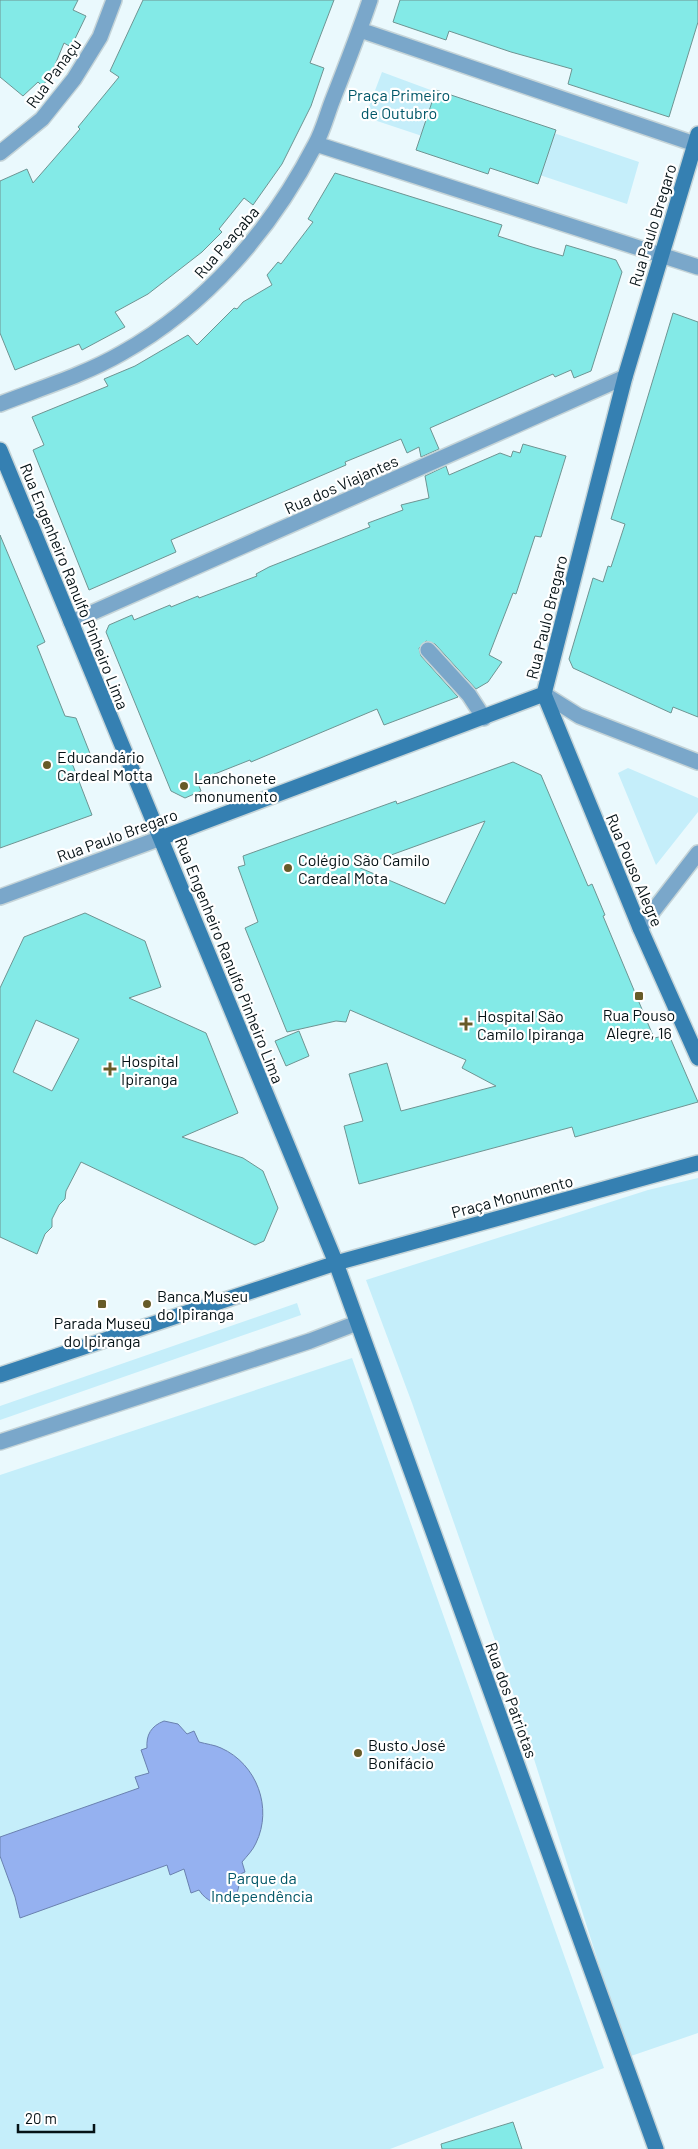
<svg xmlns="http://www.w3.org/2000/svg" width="698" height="2149" font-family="Barlow,sans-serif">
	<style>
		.green { fill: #c5eefa }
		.water { fill: #95b1f0; stroke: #6a81af }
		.building { fill: #83eae7; stroke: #6e9492; fill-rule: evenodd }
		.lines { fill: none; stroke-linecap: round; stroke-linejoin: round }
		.lane-casing { stroke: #c5d4d8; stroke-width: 18 }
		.street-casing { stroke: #c5d4d8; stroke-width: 18 }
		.secondary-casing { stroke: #c5d4d8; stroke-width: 18 }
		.lane { stroke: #7aa7ca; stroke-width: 15 }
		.street { stroke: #7aa7ca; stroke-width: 15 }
		.secondary { stroke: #3580b2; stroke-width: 15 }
		.poi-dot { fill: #675b28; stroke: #fff; stroke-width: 2 }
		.labels { text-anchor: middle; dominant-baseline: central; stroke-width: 4.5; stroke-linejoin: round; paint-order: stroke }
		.street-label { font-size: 16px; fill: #051216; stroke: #fff }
		.park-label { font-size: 16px; fill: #005768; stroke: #fff }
		.poi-label { font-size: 16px; fill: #051216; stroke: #fff; text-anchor: start }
	</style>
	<rect width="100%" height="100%" fill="#eaf9fd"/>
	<path class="green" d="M382 72 471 105 639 162 627 204 365 117Z
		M628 768 698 798V812L656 865 618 773Z
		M698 1178V2033L631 2056 607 1990 510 1683 412 1403 366 1280 648 1190Z
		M297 1303 301 1315 0 1420V1406Z
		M352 1358 604 2068 390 2149H0V1475Z"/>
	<path class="water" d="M164 1721 178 1724 187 1734 194 1731 199 1742C206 1744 215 1745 221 1748 257 1764 273 1808 256 1843 253 1850 247 1856 242 1862L245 1872 238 1875C245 1903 214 1914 199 1890L191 1893 184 1869 170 1875 167 1865 20 1918 15 1897 0 1856V1837L139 1788 135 1777 149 1773 141 1750 147 1748C146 1735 151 1726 164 1721Z"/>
	<path class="building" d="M0 0H78L73 10 86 16 71 47 64 43 50 77 42 86 38 82 23 96 0 77Z
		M143 0H334L310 63 324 68 311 106 282 164 253 205 244 198 219 229 222 232 202 252 148 294 115 312 125 327 82 350 79 344 15 370 0 333V181L27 169 33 183 80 129 78 127 119 77 110 71Z
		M400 0H698V22L669 117 568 84 572 69 511 52 449 31 446 40 393 22Z
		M436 90 556 130 538 184 490 168 488 174 416 150Z
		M335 173 502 225 498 236 532 247 563 256 566 245 616 260 622 272 591 371 574 378 571 370 555 377 553 374 430 428 439 449 421 457 419 447 407 453 401 439 345 462 346 465 171 540 176 552 89 590 33 450 44 445 32 417 108 386 104 379 135 366 188 335 197 345 234 308 237 309 243 302 272 285 267 275 278 262 281 264 313 222 308 219Z
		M673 313 698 322V717L673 707 671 713 573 668 569 659 593 578 603 582 608 566 611 567 625 524 611 519Z
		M523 444 566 456 541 537 535 536 516 594 513 593 489 655 502 662 488 682 476 689 435 644 426 641 419 648 421 656 458 697 384 725 377 709 251 762 250 760 197 781 201 791 185 798 171 791 106 632 109 625 132 615 134 620 170 605 171 607 198 596 199 598 257 576 256 574 269 567 370 527 368 523 403 510 401 505 429 498 425 476 446 466 449 475 500 453 511 457 513 451 520 453Z
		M0 535 45 642 37 646 65 716 76 718 91 756 72 763 92 815 0 848Z
		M513 762 541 775 588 886 592 884 605 915 603 916 654 1038 669 1035 698 1102 575 1137 572 1127 359 1184 344 1126 363 1121 349 1074 387 1063 401 1111 496 1086 462 1068 466 1060 350 1010 346 1022 336 1021 287 1032 245 928 258 922 238 867 245 865 243 856 396 801 397 804ZM485 821 445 904 358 867Z
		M85 913 145 941 161 987 129 998 206 1033 238 1113 182 1137 243 1158 263 1171 278 1208 264 1241 255 1245 81 1162 66 1191 65 1199 59 1205 52 1219V1227L45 1234 37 1254 0 1237V988L24 937ZM36 1020 79 1039 52 1091 13 1072Z
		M299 1031 309 1056 286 1066 275 1041Z
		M513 2122 522 2149H442L441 2144Z"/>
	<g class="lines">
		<defs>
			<path id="lane" d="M428 650 469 695 484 718
				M0 1442 310 1341 357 1323"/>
			<path id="street" d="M360 30 695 144
				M316 144 698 267
				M0 153 42 119 74 79 100 37 114 0
				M0 404C41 388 84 375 122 353 206 306 271 230 315 145 323 131 327 114 333 99 346 66 359 33 370 0
				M71 622 625 377
				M544 694 579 716 698 762
				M0 897 161 838
				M640 928 698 853"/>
			<path id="secondary" d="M0 450 336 1263 656 2149
				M544 694 625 377 698 134
				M544 694 640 928 698 1058
				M161 838 544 694
				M0 1375 336 1263 698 1163"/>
		</defs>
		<use href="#lane" class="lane-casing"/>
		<use href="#street" class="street-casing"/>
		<use href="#secondary" class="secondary-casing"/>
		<use href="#lane" class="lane"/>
		<use href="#street" class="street"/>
		<use href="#secondary" class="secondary"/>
	</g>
	<g class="poi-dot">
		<circle cx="47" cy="765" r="5"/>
		<circle cx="184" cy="786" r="5"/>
		<circle cx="288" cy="868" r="5"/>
		<rect x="634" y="991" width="10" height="10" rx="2.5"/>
		<path d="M463.5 1016.5h5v5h5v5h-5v5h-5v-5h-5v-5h5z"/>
		<path d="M107.5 1061.5h5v5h5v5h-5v5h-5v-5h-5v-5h5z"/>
		<rect x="97" y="1299" width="10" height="10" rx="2.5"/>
		<circle cx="147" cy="1304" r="5"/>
		<circle cx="358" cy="1753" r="5"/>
	</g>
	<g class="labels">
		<g class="street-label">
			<text transform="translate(53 73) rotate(-54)">Rua Panaçu</text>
			<text transform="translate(652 225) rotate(-73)">Rua Paulo Bregaro</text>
			<text transform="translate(226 242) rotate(-49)">Rua Peaçaba</text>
			<text transform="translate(341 484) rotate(-24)">Rua dos Viajantes</text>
			<text transform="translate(75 586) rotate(68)">Rua Engenheiro Ranulfo Pinheiro Lima</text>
			<text transform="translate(546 617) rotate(-76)">Rua Paulo Bregaro</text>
			<text transform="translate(117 835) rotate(-20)">Rua Paulo Bregaro</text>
			<text transform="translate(635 870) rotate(67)">Rua Pouso Alegre</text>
			<text transform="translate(230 960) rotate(68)">Rua Engenheiro Ranulfo Pinheiro Lima</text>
			<text transform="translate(512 1196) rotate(-15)">Praça Monumento</text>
			<text transform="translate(512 1700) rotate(70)">Rua dos Patriotas</text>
		</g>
		<g class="park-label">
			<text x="399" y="94">Praça Primeiro<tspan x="399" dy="18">de Outubro</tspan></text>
			<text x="262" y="1877">Parque da<tspan x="262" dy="18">Independência</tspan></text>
		</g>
		<g class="poi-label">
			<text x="57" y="756">Educandário<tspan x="57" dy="18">Cardeal Motta</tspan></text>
			<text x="194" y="777">Lanchonete<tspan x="194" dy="18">monumento</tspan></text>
			<text x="298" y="859">Colégio São Camilo<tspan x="298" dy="18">Cardeal Mota</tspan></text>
			<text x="639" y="1014" text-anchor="middle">Rua Pouso<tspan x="639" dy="18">Alegre, 16</tspan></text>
			<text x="477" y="1015">Hospital São<tspan x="477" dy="18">Camilo Ipiranga</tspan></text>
			<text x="121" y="1060">Hospital<tspan x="121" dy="18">Ipiranga</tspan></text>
			<text x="157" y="1295">Banca Museu<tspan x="157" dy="18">do Ipiranga</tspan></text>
			<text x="102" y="1322" text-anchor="middle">Parada Museu<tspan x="102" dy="18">do Ipiranga</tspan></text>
			<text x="368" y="1744">Busto José<tspan x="368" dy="18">Bonifácio</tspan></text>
		</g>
	</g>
	<path d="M18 2124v8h76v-8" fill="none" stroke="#051216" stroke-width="2.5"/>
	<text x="25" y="2124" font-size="15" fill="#051216" stroke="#ffffff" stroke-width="4" paint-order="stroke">20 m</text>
</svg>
